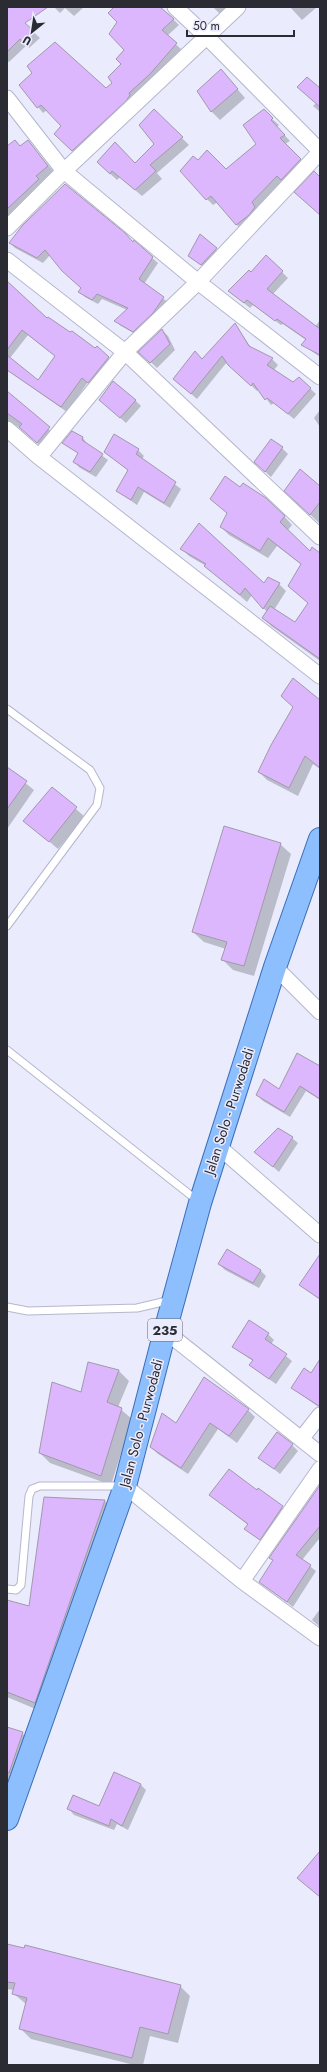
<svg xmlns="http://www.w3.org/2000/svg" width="327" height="2072" font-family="Jost,sans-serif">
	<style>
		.shadow { fill: #0003; fill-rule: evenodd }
		.building { fill: #ddb7fd; stroke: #a298ab }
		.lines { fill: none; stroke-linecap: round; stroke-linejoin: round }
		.lane-casing { stroke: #b5b7cc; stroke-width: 9 }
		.street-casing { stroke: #b5b7cc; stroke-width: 17 }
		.primary-casing { stroke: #396fb7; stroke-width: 24 }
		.lane { stroke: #fff; stroke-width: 7 }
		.street { stroke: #fff; stroke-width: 15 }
		.primary { stroke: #8dbffe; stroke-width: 22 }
		.labels { text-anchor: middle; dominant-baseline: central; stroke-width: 3; stroke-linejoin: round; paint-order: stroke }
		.shield { fill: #eaebfd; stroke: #646570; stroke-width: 1 }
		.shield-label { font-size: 13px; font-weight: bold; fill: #2b2b34 }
		.street-label { font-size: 14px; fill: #2b2b34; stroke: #eaebfd }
	</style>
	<rect width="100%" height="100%" fill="#eaebfd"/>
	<path class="shadow" d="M7 7H15L24 23 40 38 29 48 27 45 9 62 7 61Z
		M54 7H84L74 16 65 8 60 13Z
		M115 7H153L173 19 179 25 167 36 182 50 156 80 78 156 55 134 62 126 47 110 43 113 20 85 106 89 113 83 122 64 126 50Z
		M213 7H239L224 18Z
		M290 7H317L302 20Z
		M221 70 245 98 220 120 212 112 198 92Z
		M320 90V112L313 106 316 103Z
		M154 110 189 145 157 173 162 179 142 196 120 177 117 180 105 169 135 165 155 145Z
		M263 111 279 125 277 127 290 141 285 144 307 166 242 231 218 202 213 205 207 199 198 162 226 171 257 144Z
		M27 141 55 173 7 222V147H20Z
		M201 235 221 254 206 269 189 256Z
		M134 242 158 263 144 284 169 303 139 336 121 326 116 321 127 310 102 299 98 304 85 297 80 292 82 289 50 255 43 263 15 248 10 243Z
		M267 257 288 278 272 295 315 327 320 320V357L303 345 306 340 283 324 281 325 253 305 250 308 229 291 251 273Z
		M7 282 47 320 95 349 97 347 114 363 94 388 88 382 67 412 7 370ZM28 335 56 357 39 382 10 358Z
		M235 324 252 349 272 359 278 365 274 370 293 384 299 378 316 394 294 419 274 403 271 405 259 389 257 391 227 362 197 399 180 384Z
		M162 330 168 336 175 350 157 368 140 352Z
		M7 393 54 434 43 448 20 428 7 420Z
		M100 400H135L141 406 126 423Z
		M320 410V427L314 418Z
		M83 438 88 445 108 460 96 477 80 468 74 462 79 454 63 443Z
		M282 448 288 454 271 477 255 462Z
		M138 450 144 456 142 459 181 489 170 508 144 492 137 505 117 491 129 471 105 452Z
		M320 487V521L319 523 294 499Z
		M211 499 284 516 292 525 288 530 310 552 320 554V661L271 626 263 618 267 612 252 595 247 602 206 566 189 556 182 549 264 584H279L286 591 274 610 296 624 309 604 289 586 302 565 277 546 268 558 229 535 221 527 228 514Z
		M320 701V769L313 764 298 796 267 780 259 772 294 707Z
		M7 768 34 790 7 829Z
		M52 788 85 817 58 849 25 821Z
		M280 844 291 854 254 976 233 970 222 959 226 949 204 942 193 932Z
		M320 1067V1100L306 1091 290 1117 263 1101 257 1095 280 1091Z
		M292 1138 298 1143 279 1172 256 1152Z
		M320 1255V1300L300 1285Z
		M219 1264 260 1270 266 1276 259 1288 225 1270Z
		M268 1334 274 1340 271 1344 292 1361 276 1384 256 1370 253 1361 233 1347Z
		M320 1361V1408L292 1388 311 1374Z
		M89 1363 119 1371 129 1381 118 1407 132 1419 111 1485 50 1463 40 1453 82 1393Z
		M248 1410 255 1417 237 1443 218 1429 188 1474 158 1454 151 1447 177 1424Z
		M292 1445 298 1451 280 1474 259 1457Z
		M320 1486V1540L319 1539 302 1560 316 1571 293 1607 260 1582 274 1561 270 1558Z
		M258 1489 288 1512 266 1544 246 1529 248 1525 210 1495 257 1491Z
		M45 1498 105 1501 115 1512 45 1713 7 1697V1601L30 1607Z
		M320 1609V1627L312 1620Z
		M7 1728 22 1733 33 1743 7 1821Z
		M141 1785 146 1790 128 1830 117 1824 114 1830 74 1815 69 1809 100 1807Z
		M7 1945 180 1986 190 1996 178 2043 150 2036 143 2065H134L31 2039 20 2028 26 2004 14 1994V1990L7 1989Z"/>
	<path class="building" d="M7 7H48L25 23 34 31 22 42 20 39 7 52Z
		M114 7H160L174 19 162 30 177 43 150 74 129 93 130 95 126 101 72 151 54 134 61 126 41 105 37 108 19 85 32 73 27 66 55 42 106 88 112 83 108 77 121 64 116 59 124 50 109 34 117 22 108 13Z
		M221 69 238 89 211 112 197 91Z
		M307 77 320 88V107L297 87Z
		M154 109 183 137 150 165 156 171 135 190 112 171 110 174 97 162 115 142 135 163 154 144 139 125Z
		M264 109 273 118 271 120 285 135 280 138 301 159 281 180 277 176 252 202 255 207 249 215 236 225 211 196 206 200 180 171 193 156 198 160 207 150 226 169 256 144 243 125Z
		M15 140 20 146 28 140 48 166 36 176 39 179 7 209V146Z
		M314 171 320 177V215L294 192Z
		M65 184 125 233 133 242 134 240 153 257 139 279 164 297 153 313 133 332 114 321 128 308 97 294 92 300 78 292 81 288 62 271 45 250 37 258 9 243 22 226Z
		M200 234 217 248 201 265 188 256Z
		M266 255 283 271 267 289 320 329V355L301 345 306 339 277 319 275 321 247 300 244 303 228 291 249 270 251 272Z
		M7 281 47 318 48 317 70 332 72 331 95 348 97 346 109 357 88 383 82 378 61 407 7 370V355L38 380 55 356 22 330 7 350Z
		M235 323 249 346 273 358 267 365 293 382 299 377 311 388 288 414 267 398 265 400 253 383 251 386 228 365 222 356 191 394 173 379 195 351 202 359Z
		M162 329 170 344 150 363 138 352Z
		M113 381 136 400 120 418 99 400Z
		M7 391 50 427 37 443 19 427 22 424 7 413Z
		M72 431 83 437 82 440 103 454 90 472 73 462 78 453 62 443Z
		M114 434 139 449 136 454 176 482 164 503 138 487 131 500 116 491 128 470 104 452Z
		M271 439 283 447 265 472 254 462Z
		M300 469 320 486V502L310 515 284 491Z
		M225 476 240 487 243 483 266 498 285 516 280 522 310 551 312 547 320 553V659L262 618 270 606 295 622 308 603 288 586 301 564 268 538 260 551 220 527 227 513 210 499Z
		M199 523 264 583 268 577 280 583 263 609 245 588 240 595 204 566 206 564 180 549Z
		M293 678 320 700V768L305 756 289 788 258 772 271 745 293 707 281 696Z
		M7 767 27 781 7 809Z
		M52 787 77 807 49 842 23 821Z
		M224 826 281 843 244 966 221 960 227 942 192 932Z
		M297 1053 320 1066V1099L300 1086 284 1112 256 1095 264 1079 279 1089Z
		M278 1128 293 1137 273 1167 254 1152Z
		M227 1249 261 1270 253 1283 218 1264Z
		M320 1254V1299L299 1285Z
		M249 1320 269 1333 265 1339 287 1354 269 1379 249 1365 253 1360 232 1347Z
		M320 1359V1406H319L291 1388 304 1368 311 1373Z
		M88 1362 119 1370 107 1402 122 1408 101 1476 39 1453 52 1382 81 1392Z
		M204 1377 249 1409 229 1436 210 1423 181 1468 150 1447 162 1413 176 1423Z
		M277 1432 293 1444 274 1469 258 1458Z
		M229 1469 257 1490 258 1488 283 1506 260 1540 244 1529 248 1524 209 1495Z
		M320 1485V1526L296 1555 311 1565 287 1602 259 1582 273 1560 269 1558Z
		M44 1497 105 1500 35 1703 7 1692V1600L29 1606Z
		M7 1727 23 1732 9 1773 7 1772Z
		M114 1772 141 1784 122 1826 111 1819 109 1826 67 1809 73 1795 99 1806Z
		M320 1851V1897L297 1878Z
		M7 1944 24 1948 25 1945 181 1985 168 2034 140 2027 132 2058 19 2029 27 1998 12 1994 15 1983 7 1982Z"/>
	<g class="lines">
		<defs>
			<path id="lane" d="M7 709 90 770 100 788 97 805 7 926
				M7 1050 198 1201
				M7 1307 28 1311 137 1308 171 1300
				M7 1589 16 1590 21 1585 29 1496 32 1489 40 1486H122"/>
			<path id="street" d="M175 7 207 37 320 151
				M7 98 64 171 198 282 320 377
				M7 228 64 171 238 7
				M7 260 125 352 320 537
				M7 429 39 457 320 676
				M39 457 125 352 198 282 320 152
				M275 967 320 1012
				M218 1146 320 1235
				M165 1331 320 1454
				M302 1438 320 1415
				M125 1486 242 1581 320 1638
				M242 1581 320 1469"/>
			<path id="primary" d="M7 1819 125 1486 165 1331 200 1203 275 967 320 839"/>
		</defs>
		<use href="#lane" class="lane-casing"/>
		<use href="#street" class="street-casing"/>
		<use href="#primary" class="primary-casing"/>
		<use href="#lane" class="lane"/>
		<use href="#street" class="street"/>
		<use href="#primary" class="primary"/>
	</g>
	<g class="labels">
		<rect class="shield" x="148" y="1319" width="34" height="22" rx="3"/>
		<g class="shield-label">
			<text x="165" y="1330">235</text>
		</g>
		<g class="street-label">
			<text transform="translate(229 1111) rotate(-72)">Jalan Solo - Purwodadi</text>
			<text transform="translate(141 1423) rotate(-75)">Jalan Solo - Purwodadi</text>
		</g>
	</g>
	<rect width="327" height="2072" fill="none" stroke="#2b2b34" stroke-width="16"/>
	<g transform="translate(32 32) rotate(210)" stroke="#eaebfd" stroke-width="3" paint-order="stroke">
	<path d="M0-3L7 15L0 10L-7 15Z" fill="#2b2b34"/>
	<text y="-6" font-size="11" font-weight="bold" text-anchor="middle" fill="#2b2b34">U</text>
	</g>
	<path d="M187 30v6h107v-6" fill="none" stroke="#2b2b34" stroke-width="2"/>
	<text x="193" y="30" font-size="12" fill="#2b2b34" stroke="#eaebfd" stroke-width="3" paint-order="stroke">50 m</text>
</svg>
